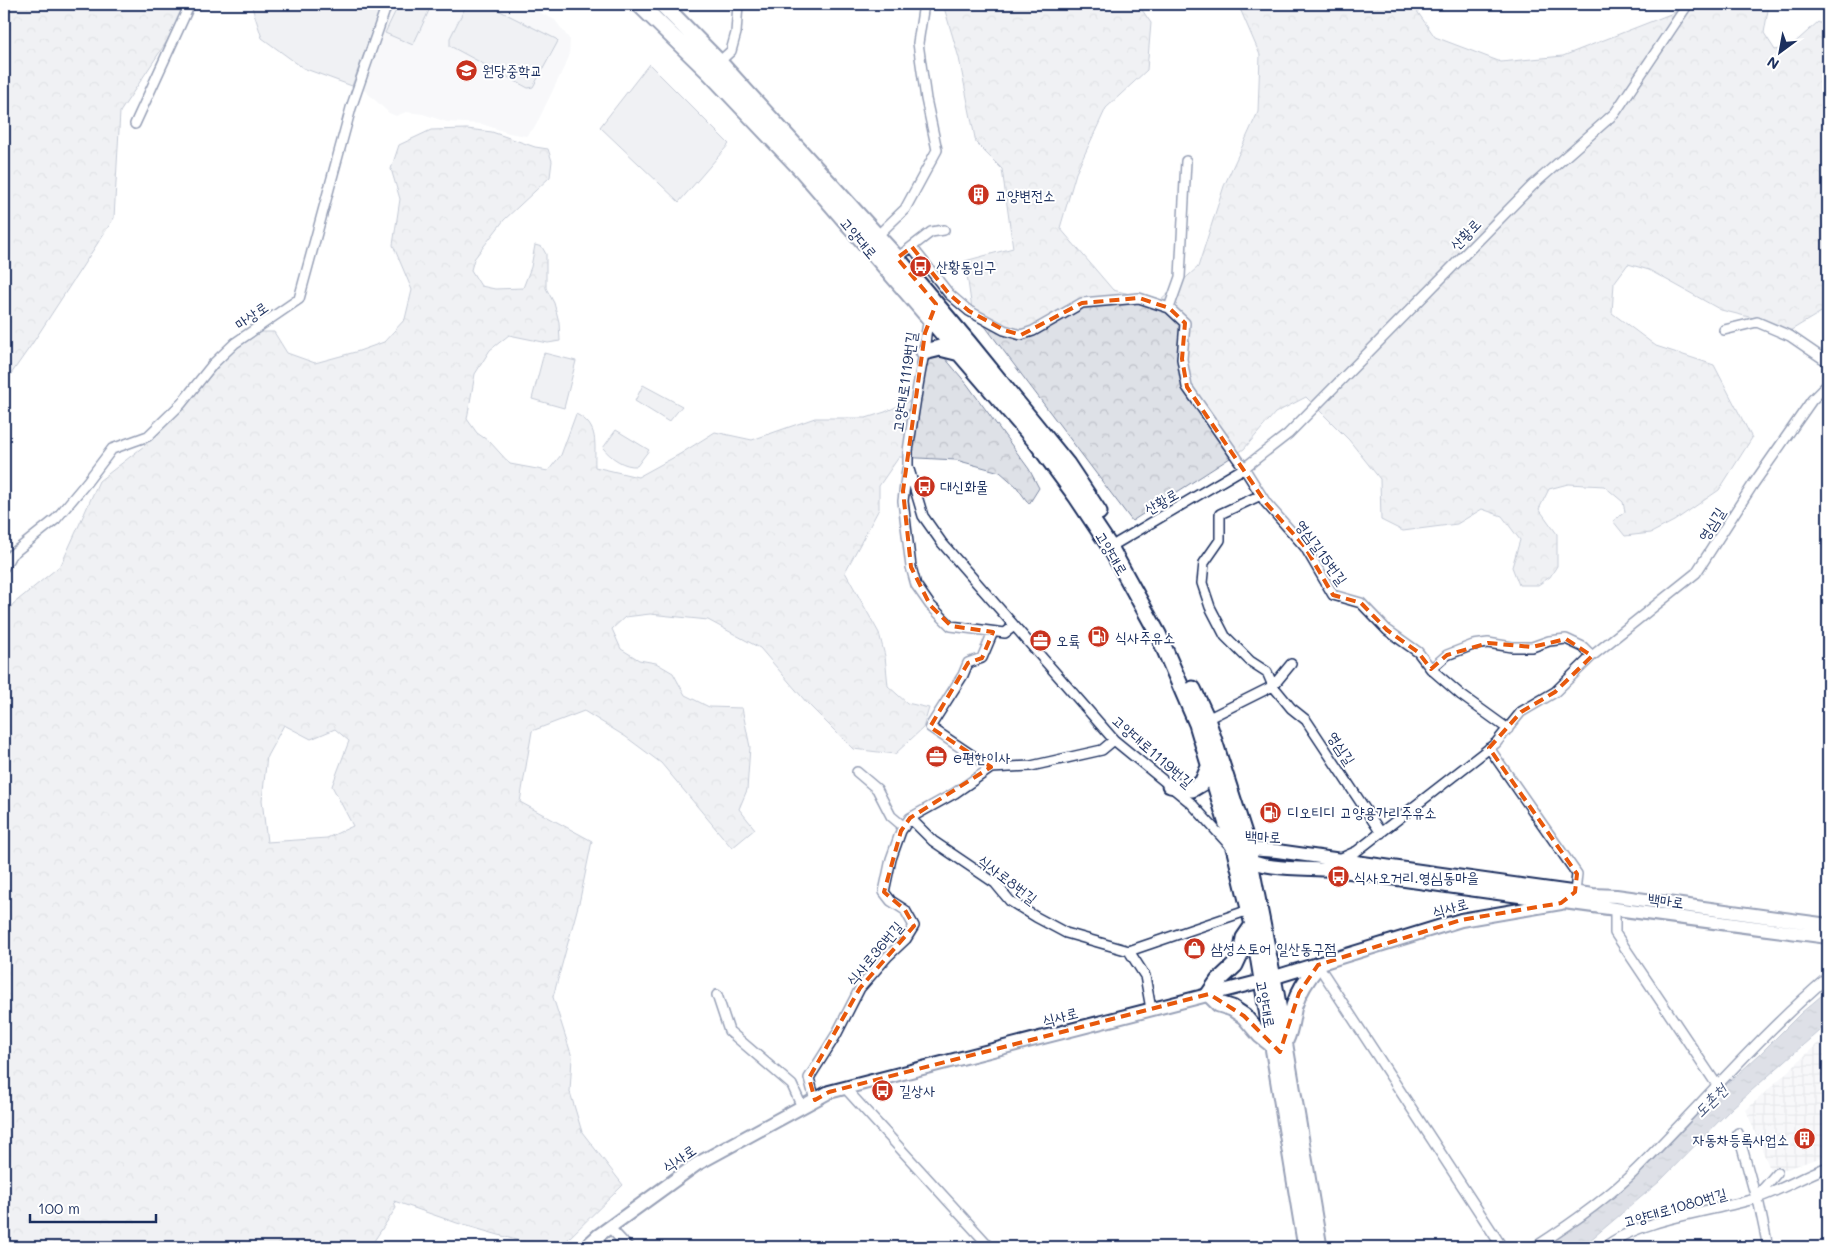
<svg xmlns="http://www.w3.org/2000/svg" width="1832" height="1251" font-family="Mali,'Poor Story',sans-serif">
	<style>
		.built { fill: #eff0f4 }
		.industrial { fill: url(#industrial-grid) }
		.forest { fill: url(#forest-crowns); stroke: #7c88a2; fill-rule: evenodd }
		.pitch { fill: #dee1e7; stroke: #7c88a2 }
		.water { fill: url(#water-ripples); stroke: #77839f }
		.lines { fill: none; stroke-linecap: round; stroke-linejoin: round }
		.street-casing { stroke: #1b2f5e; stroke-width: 12 }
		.secondary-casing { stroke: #1b2f5e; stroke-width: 16 }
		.primary-casing { stroke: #1b2f5e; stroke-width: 19 }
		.street { stroke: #fff; stroke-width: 9 }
		.secondary { stroke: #fff; stroke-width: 12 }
		.primary { stroke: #fff; stroke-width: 15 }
		.marked { fill: none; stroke: #e8590c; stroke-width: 4; stroke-dasharray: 10 6; stroke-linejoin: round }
		.labels { text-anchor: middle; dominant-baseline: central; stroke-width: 4; stroke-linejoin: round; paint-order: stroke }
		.poi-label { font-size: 15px; fill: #1b2f5e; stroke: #fff; text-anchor: start }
		.street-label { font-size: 15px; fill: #1b2f5e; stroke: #fff }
		.water-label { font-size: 16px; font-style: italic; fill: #49597e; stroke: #fff }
	</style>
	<defs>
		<pattern id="industrial-grid" width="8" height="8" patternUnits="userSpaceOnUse" patternTransform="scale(1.25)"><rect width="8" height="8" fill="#eff0f4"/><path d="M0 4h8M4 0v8" fill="none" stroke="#ccced4"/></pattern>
		<pattern id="forest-crowns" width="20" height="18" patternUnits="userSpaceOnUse" patternTransform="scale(1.25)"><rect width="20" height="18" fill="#dee1e7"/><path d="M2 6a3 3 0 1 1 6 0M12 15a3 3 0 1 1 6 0" fill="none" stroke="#bec1c9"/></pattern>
		<pattern id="water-ripples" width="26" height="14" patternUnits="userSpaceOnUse" patternTransform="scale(1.25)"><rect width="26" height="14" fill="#b5bbca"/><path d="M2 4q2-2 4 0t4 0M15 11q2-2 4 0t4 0" fill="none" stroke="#9298a7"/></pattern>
	</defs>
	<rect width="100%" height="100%" fill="#fff"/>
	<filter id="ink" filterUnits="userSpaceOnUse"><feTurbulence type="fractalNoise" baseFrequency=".02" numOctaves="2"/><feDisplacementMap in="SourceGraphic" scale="10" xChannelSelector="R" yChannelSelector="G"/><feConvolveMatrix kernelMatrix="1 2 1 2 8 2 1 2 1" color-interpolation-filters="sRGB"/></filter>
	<g filter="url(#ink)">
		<path class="built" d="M394 4H523L555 20 570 40 569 57 535 127 526 136 509 133 482 124 447 122 423 114 406 112 396 116 389 113 363 89Z"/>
		<path class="industrial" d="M1828 1034V1155L1772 1174 1746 1110Z"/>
		<path class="forest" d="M4 4H185L175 29 120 112 114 218 32 344 4 384Z
			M943 4H1138L1151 23 1147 70 1106 108 1076 173 1060 228 1113 290 1160 301 1198 267 1224 186 1258 112 1260 55 1238 4H1412L1435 37 1501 62 1563 56 1696 4H1761L1768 10 1764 33 1775 50 1790 47 1818 22 1828 28V305L1823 311 1788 332 1769 322 1721 310 1649 270 1628 264 1614 283 1612 313 1656 346 1714 365 1752 438 1719 490 1674 521 1651 533 1625 536 1613 521 1625 512 1623 502 1604 486 1568 484 1549 489 1539 509 1557 534V566L1550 577 1538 585H1519L1512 567 1520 540 1502 516 1482 509 1457 524 1403 531 1381 520 1380 479 1349 440 1306 397 1275 413 1244 449 1132 521 972 309 965 261 1013 248 1002 169 976 143 959 58Z
			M467 129 492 132 535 147 548 149 552 161 550 177 504 220 474 259 471 270 481 286 495 289 523 288 531 267 535 245 542 247 546 254V288L554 303 559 322 560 341 548 343 509 335 490 350 475 374 467 419 477 433 490 442 510 464 548 471 561 455 576 414C600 426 594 444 595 467L638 477 680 454 715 432 752 440 815 418H866L885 412 916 398 926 362 934 358 944 357 967 384 1029 469 1039 488 1029 504 1016 486 1000 472 956 460 899 457 879 486V509L845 572 879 633 885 656 888 686 907 703 929 708 923 728 895 754 853 749 807 703 760 648 708 620 650 614 625 617 612 629 621 649 639 660 656 663 673 673 685 695 709 707 742 708 750 747 747 790 739 809 755 829 732 848 661 763 626 737 584 711 532 731 520 802 592 841 580 899 553 997 572 1057 570 1092 582 1132 623 1185 563 1244 523 1242 457 1223 394 1201 396 1208 370 1247H4V619L13 604 61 565 99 481 144 446 186 405 225 359 254 332H274L287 353 315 363 359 351 384 342 405 319 412 290 393 245 400 199 391 169 399 145 431 130ZM284 725 311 739 335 729 349 741 332 786 353 826 327 838 267 842 262 800 267 756Z"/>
		<path class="pitch" d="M251 4H382L352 86 303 68 262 38Z
			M399 4H432L413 45 385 33Z
			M467 4H486L556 39 558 41 556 45 533 87 528 88 450 46V38Z
			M649 64 729 144 679 202 600 127Z
			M544 353 576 361 564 408 532 399Z
			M643 385 682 406 669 422 635 401Z
			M616 430 649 450 637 466C624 467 611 458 603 448Z"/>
		<path class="water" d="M1828 990V1023L1733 1107 1659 1182 1582 1247H1545L1610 1199 1640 1174 1716 1094 1760 1054 1801 1013Z"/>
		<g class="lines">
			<defs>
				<path id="street" d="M719 62 731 51 736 33 738 4
					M135 124 190 4
					M877 236 905 209 937 150 926 99 918 43 924 4
					M912 247 949 294 969 311 1004 330 1021 335 1033 331 1082 303 1139 298 1169 308 1185 323 1182 359 1187 387 1244 468 1266 503 1305 547 1333 595 1361 603 1387 630 1418 652 1431 669 1461 695 1508 729
					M897 258 931 232 944 230
					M1169 308 1180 277 1186 161
					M931 315C925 328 926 340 924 354 917 386 913 419 908 451V466L923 516 942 543 1114 740 1191 803 1231 847
					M1724 330 1757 322 1790 336 1828 362
					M907 469 903 501 911 567 916 585 930 605 951 626 1005 633 1014 626
					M1261 495 1220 514V540L1204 563 1202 583 1210 607 1225 636 1250 661 1267 672 1273 686 1291 708 1306 720 1381 833
					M1117 543 1244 468 1288 434 1532 186 1615 113 1686 7V4
					M4 567 11 555 56 519 87 482 112 449 148 436 181 404 213 364 235 343 299 299 351 108 387 4
					M1431 669 1447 655 1473 645 1488 643 1512 647H1532L1549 641 1566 639 1583 647 1592 656
					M1207 719 1273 686 1291 664
					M1489 748 1577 874 1575 892
					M991 768 930 727 963 675 968 663 982 658 993 632
					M857 772 877 789 891 816 904 827
					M910 818 933 841 995 883 1010 901 1036 917 1066 933 1129 951 1145 976 1151 1009
					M1339 859 1357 851 1496 743 1521 712 1555 692 1592 656 1696 573 1752 486 1812 400 1828 384
					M1615 910V933L1717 1085
					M1129 951 1249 910
					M1318 965 1502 1247
					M717 995 729 1031 792 1085 802 1107
					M845 1088 990 1247
					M815 1100 809 1078 836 1035 860 988 887 957 906 939 914 926 905 910 891 901 884 892 891 859 901 831 910 818 955 793 991 768 1031 766 1102 750 1114 740
					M1738 1133 1756 1198 1759 1204 1768 1247
					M1757 1196 1777 1173
					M610 1228 628 1247
					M1535 1247C1571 1224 1607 1199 1637 1169 1701 1105 1759 1036 1828 977
					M1605 1247C1640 1219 1710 1212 1754 1199 1780 1191 1803 1176 1828 1167"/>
				<path id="secondary" d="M1241 850 1249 849 1277 851 1593 895 1616 896 1828 925
					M1243 857C1263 872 1317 867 1343 871 1505 895 1666 916 1828 937
					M586 1247 599 1235 697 1164 829 1092 1262 981 1461 920 1561 903 1575 892"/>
				<path id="primary" d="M639 4 709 72 801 169 1037 443 1076 496 1110 547 1158 634 1197 724 1235 851 1253 925 1306 1247
					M662 4 719 62 897 258 968 342 1067 464 1099 512
					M924 352 940 348 960 353
					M1193 689 1207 719 1249 849 1250 862 1276 993 1319 1247
					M1170 785 1192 789 1202 783 1209 767
					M1253 925 1244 938 1242 950 1235 965 1218 981 1209 994 1219 1004 1232 1008 1244 1016 1260 1035 1274 1046
					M1285 1041C1291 1029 1291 1018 1294 1006 1299 990 1308 977 1318 965"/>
			</defs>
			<use href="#street" class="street-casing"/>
			<use href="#secondary" class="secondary-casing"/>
			<use href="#primary" class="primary-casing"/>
			<use href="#street" class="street"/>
			<use href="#secondary" class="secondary"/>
			<use href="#primary" class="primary"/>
		</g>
	</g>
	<path d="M0 0H1832V1251H0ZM912 247 949 294 969 311 1004 330 1021 335 1082 303 1139 298 1169 308 1185 323 1182 359 1187 387 1266 503 1305 547 1333 595 1361 603 1387 630 1418 652 1431 669 1447 655 1488 643 1532 647 1566 639 1592 656 1555 692 1521 712 1489 748 1577 874 1575 892 1561 903 1461 920 1318 965 1299 993 1280 1052 1244 1016 1209 994 829 1092 815 1100 809 1078 860 988 914 926 905 910 884 892 901 831 910 818 991 767 930 727 968 663 982 658 993 632 951 626 930 605 911 567 903 491 925 333 936 304 897 258Z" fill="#fff" fill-opacity=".55" fill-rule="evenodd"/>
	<path class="marked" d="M912 247 949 294 969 311 1004 330 1021 335 1082 303 1139 298 1169 308 1185 323 1182 359 1187 387 1266 503 1305 547 1333 595 1361 603 1387 630 1418 652 1431 669 1447 655 1488 643 1532 647 1566 639 1592 656 1555 692 1521 712 1489 748 1577 874 1575 892 1561 903 1461 920 1318 965 1299 993 1280 1052 1244 1016 1209 994 829 1092 815 1100 809 1078 860 988 914 926 905 910 884 892 901 831 910 818 991 767 930 727 968 663 982 658 993 632 951 626 930 605 911 567 903 491 925 333 936 304 897 258Z"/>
	<defs>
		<symbol id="school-disc" viewBox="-11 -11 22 22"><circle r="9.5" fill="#c8321e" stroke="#fff"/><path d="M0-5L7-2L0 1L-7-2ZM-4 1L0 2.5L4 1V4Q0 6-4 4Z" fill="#fff"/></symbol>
		<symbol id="building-disc" viewBox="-11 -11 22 22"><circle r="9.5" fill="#c8321e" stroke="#fff"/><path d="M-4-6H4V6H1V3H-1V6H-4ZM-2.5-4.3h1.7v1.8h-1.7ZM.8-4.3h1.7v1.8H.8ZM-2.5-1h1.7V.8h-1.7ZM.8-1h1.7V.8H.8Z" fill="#fff"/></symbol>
		<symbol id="bus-disc" viewBox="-11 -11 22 22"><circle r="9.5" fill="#c8321e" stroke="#fff"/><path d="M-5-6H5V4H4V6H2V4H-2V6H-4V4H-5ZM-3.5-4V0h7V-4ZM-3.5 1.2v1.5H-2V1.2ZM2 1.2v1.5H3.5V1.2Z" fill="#fff"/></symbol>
		<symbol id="fuel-disc" viewBox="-11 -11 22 22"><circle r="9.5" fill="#c8321e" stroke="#fff"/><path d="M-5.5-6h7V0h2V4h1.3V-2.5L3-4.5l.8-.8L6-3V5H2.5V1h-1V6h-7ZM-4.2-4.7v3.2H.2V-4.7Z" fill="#fff"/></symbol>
		<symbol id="office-disc" viewBox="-11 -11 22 22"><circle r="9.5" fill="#c8321e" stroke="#fff"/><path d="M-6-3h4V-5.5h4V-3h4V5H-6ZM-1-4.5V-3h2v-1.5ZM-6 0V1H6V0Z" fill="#fff"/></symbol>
		<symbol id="shop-disc" viewBox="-11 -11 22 22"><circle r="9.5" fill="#c8321e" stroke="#fff"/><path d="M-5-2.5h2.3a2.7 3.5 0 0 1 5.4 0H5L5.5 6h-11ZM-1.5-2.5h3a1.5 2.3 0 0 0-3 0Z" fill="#fff"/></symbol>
	</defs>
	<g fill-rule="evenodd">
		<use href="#school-disc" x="454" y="58" width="25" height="25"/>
		<use href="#building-disc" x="966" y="182" width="25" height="25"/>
		<use href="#bus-disc" x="908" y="254" width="25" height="25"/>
		<use href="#bus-disc" x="912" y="474" width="25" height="25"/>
		<use href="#fuel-disc" x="1086" y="624" width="25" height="25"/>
		<use href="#office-disc" x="1028" y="628" width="25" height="25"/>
		<use href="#office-disc" x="924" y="744" width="25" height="25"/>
		<use href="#fuel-disc" x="1258" y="800" width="25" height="25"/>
		<use href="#bus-disc" x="1326" y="864" width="25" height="25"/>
		<use href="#shop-disc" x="1182" y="936" width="25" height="25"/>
		<use href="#bus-disc" x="870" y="1078" width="25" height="25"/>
		<use href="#building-disc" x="1792" y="1126" width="25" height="25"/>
	</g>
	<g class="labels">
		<g class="poi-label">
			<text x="482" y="70">원당중학교</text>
			<text x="995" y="195">고양변전소</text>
			<text x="936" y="266">산황동입구</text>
			<text x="940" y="486">대신화물</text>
			<text x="1115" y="637">식사주유소</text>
			<text x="1056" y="640">오륙</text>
			<text x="953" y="757">e편한이사</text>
			<text x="1287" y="812">디오티디 고양용가리주유소</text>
			<text x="1354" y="877">식사오거리.영심동마을</text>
			<text x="1211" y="948">삼성스토어 일산동구점</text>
			<text x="899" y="1090">길상사</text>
			<text x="1789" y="1139" text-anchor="end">자동차등록사업소</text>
		</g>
		<g class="street-label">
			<text transform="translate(1465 234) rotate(-46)">산황로</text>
			<text transform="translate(859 238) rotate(50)">고양대로</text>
			<text transform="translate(251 315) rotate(-35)">마상로</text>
			<text transform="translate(904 382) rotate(-82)">고양대로1119번길</text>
			<text transform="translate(1161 501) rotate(-30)">산황로</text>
			<text transform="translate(1711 524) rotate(-58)">영심길</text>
			<text transform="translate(1322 552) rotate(54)">영심길15번길</text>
			<text transform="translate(1112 553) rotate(59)">고양대로</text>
			<text transform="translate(1342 748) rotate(57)">영심길</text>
			<text transform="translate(1153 751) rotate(41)">고양대로1119번길</text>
			<text transform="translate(1263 836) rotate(2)">백마로</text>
			<text transform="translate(1008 879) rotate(38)">식사로8번길</text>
			<text transform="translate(1666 900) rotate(7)">백마로</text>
			<text transform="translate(1450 907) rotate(-15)">식사로</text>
			<text transform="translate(874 953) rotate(-50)">식사로36번길</text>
			<text transform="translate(1266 1004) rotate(79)">고양대로</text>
			<text transform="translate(1060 1016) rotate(-14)">식사로</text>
			<text transform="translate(679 1158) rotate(-34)">식사로</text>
			<text transform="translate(1675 1207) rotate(-16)">고양대로1080번길</text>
		</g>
		<g class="water-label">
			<text transform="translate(1710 1100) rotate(-45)">도촌천</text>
		</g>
	</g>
	<rect width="1832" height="1251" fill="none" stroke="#fff" stroke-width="20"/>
	<rect x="10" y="10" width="1812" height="1231" fill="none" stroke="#1b2f5e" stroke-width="2" filter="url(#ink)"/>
	<g transform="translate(1780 52) rotate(212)" stroke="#ffffff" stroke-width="4" paint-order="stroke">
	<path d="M0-4L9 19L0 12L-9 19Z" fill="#1b2f5e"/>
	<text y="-8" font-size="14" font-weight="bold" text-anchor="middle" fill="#1b2f5e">N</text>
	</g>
	<path d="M30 1214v8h126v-8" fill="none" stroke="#1b2f5e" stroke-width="2.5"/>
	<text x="38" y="1214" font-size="15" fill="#1b2f5e" stroke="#ffffff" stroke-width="4" paint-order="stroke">100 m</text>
</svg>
